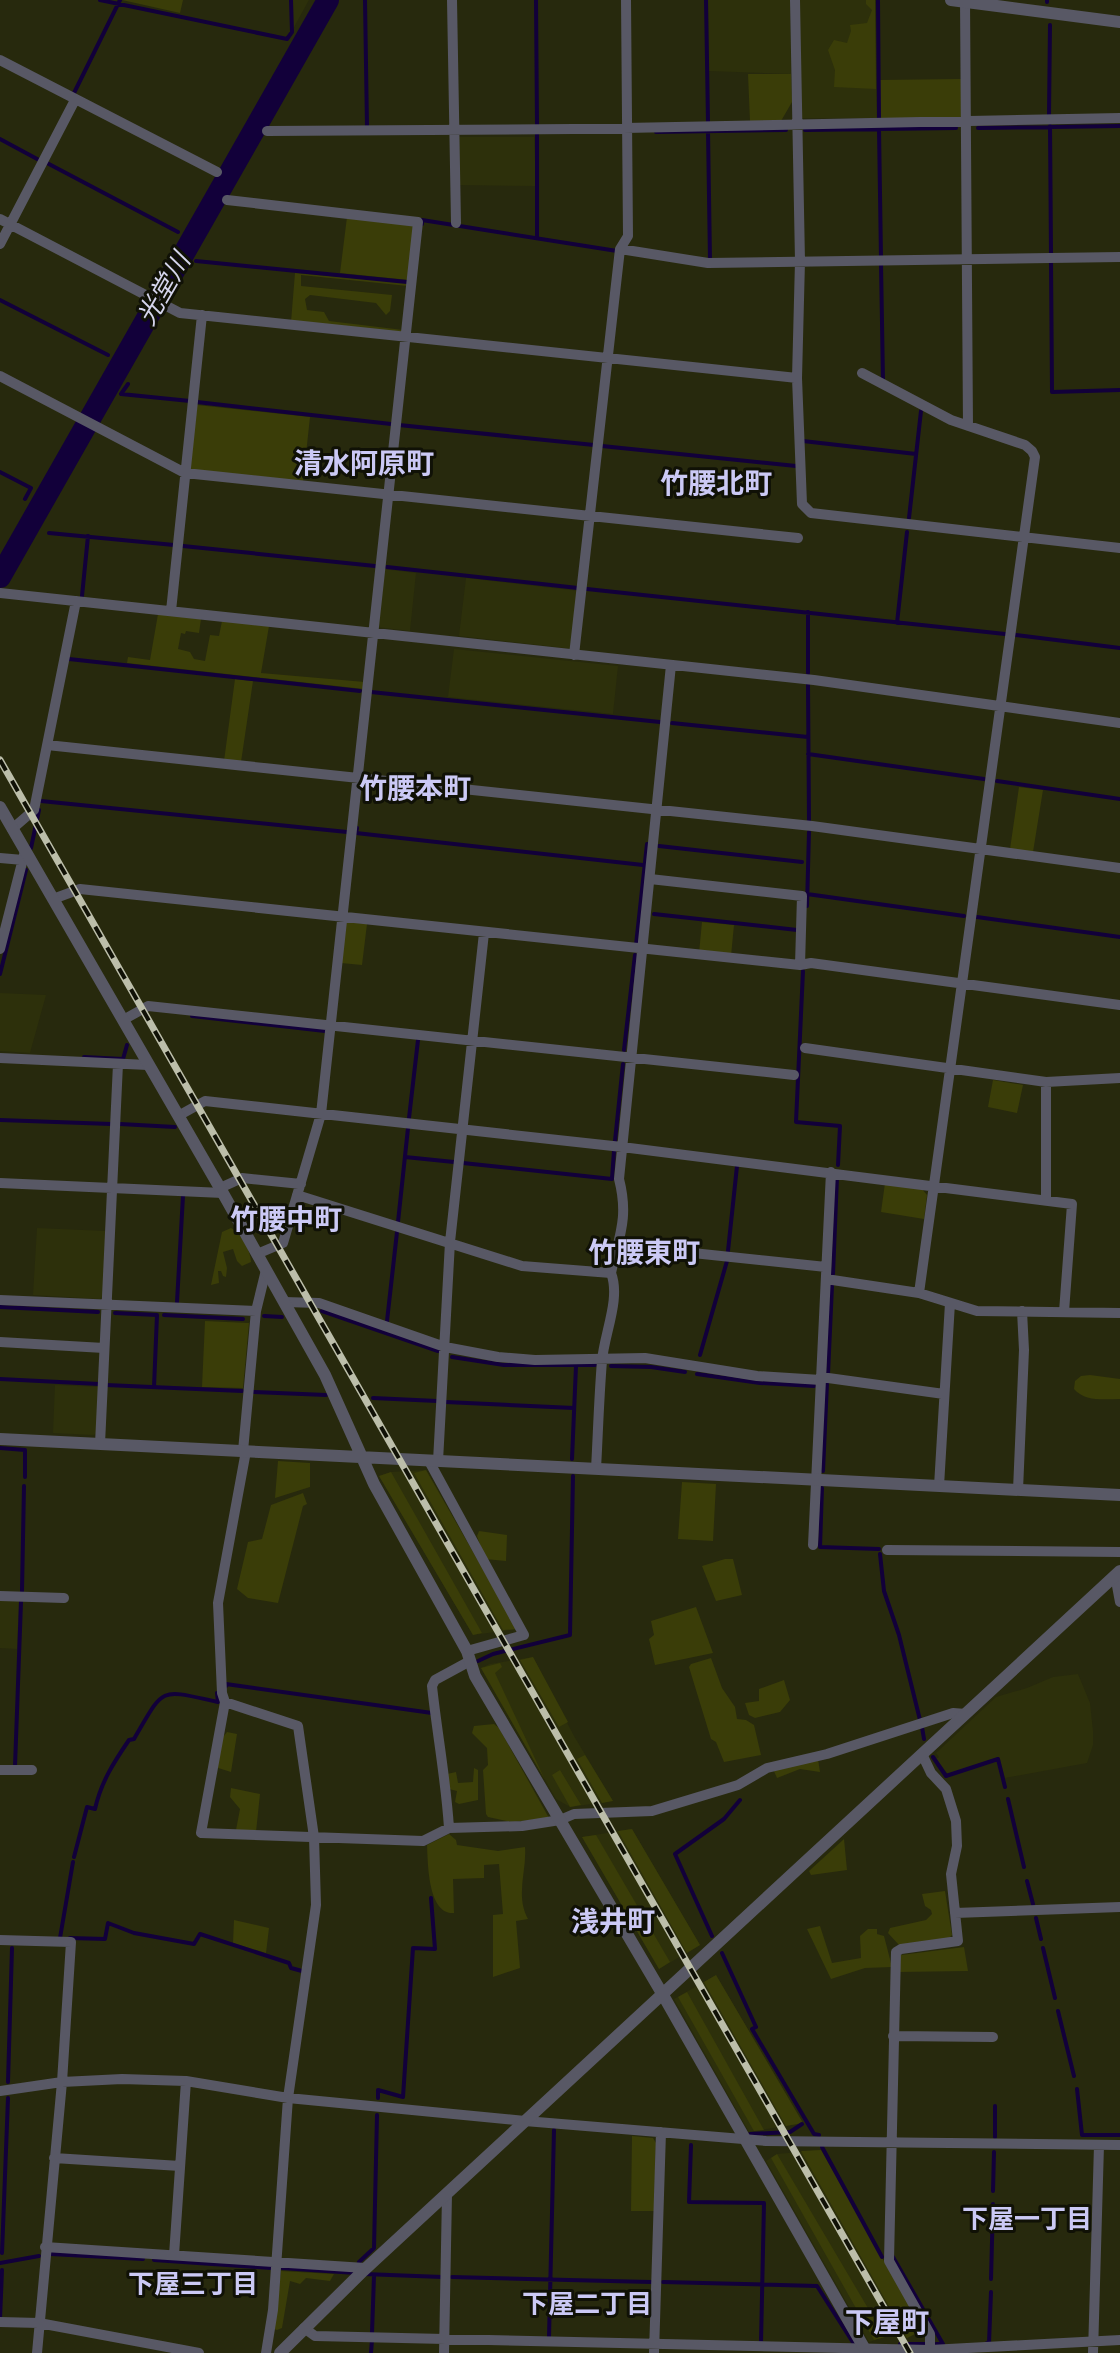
<svg xmlns="http://www.w3.org/2000/svg" width="1120" height="2353" font-family="'Crimson Pro','Noto Sans JP',serif">
	<style>
		.built { fill: #2d300b }
		.green { fill: #3a3d08 }
		.lines { fill: none; stroke-linecap: round; stroke-linejoin: round }
		.stream { stroke: #12003a; stroke-width: 4 }
		.river { stroke: #12003a; stroke-width: 22 }
		.minor { stroke: #585865; stroke-width: 10 }
		.tertiary { stroke: #585865; stroke-width: 12 }
		.rail-casing { stroke: #bcbeaa; stroke-width: 7 }
		.rail { stroke: #101106; stroke-width: 4; stroke-dasharray: 12; stroke-linecap: butt }
		.labels { text-anchor: middle; dominant-baseline: central; stroke-width: 6; stroke-linejoin: round; paint-order: stroke }
		.water-label { font-size: 26px; font-style: italic; fill: #d5d5ec; stroke: #101106 }
		.neighbourhood-label { font-size: 26px; font-weight: bold; fill: #cbc9f5; stroke: #101106 }
		.quarter-label { font-size: 28px; font-weight: bold; fill: #cbc9f5; stroke: #101106 }
	</style>
	<rect width="100%" height="100%" fill="#27290d"/>
	<path class="built" d="M292 0H309L293 29Z
		M708 0H790L791 74 709 71Z
		M799 0H875L877 118H800Z
		M457 137H534L536 186 457 185Z
		M383 569 416 573 410 631 376 627Z
		M466 578 579 591 573 649 459 636Z
		M454 649 618 666 613 714 448 697Z
		M0 993 46 995 30 1053 0 1051Z
		M37 1228 106 1231 103 1295 100 1299 33 1295Z
		M55 1385 100 1387 98 1431 94 1435 53 1433Z
		M426 1470 517 1629 473 1635 379 1476 391 1472Z
		M0 1599 19 1600 17 1649 0 1648Z
		M533 1657 574 1736 613 1801 570 1807 556 1799 481 1668 490 1664Z
		M1078 1674 1090 1703 1093 1731V1745L1087 1763 1005 1778 999 1757 948 1774 936 1759 939 1757 936 1753 996 1697 1027 1688 1053 1677Z
		M632 1829 700 1945 659 1969 582 1837Z
		M716 1975 803 2123 749 2132 674 1999Z
		M821 2150 923 2330 907 2338 885 2337 869 2342 766 2161 777 2154Z"/>
	<path class="green" d="M122 0H183L180 13Z
		M866 0H875L876 89 834 87 835 70 828 50 834 40 847 43 851 31 850 25 867 23 872 10 866 4Z
		M748 74H791L792 102 781 121H750Z
		M963 79V115L959 118H880L879 80Z
		M347 217 409 223 415 228 409 280 340 273Z
		M295 273 408 283V286L301 275V286L392 295 390 311 386 315 376 303 310 295 305 299 307 310 324 312 329 321 403 330 399 334 291 322Z
		M197 405 310 417 303 482 191 470 190 467Z
		M158 614 201 619 199 633 186 631 185 634 181 633 178 649 190 652 194 659 205 661 210 635 219 636 222 621 269 626 261 673 365 682 364 689 127 663 128 657 150 660Z
		M235 679 253 681 241 762 224 761Z
		M1019 787 1043 790 1033 852 1010 849Z
		M348 922 367 924 362 965 341 963 345 924Z
		M702 922 734 925 731 956 699 953Z
		M993 1080 1023 1085 1017 1113 988 1107Z
		M885 1183 922 1189 927 1195 924 1219 881 1212Z
		M231 1228C240 1232 251 1251 251 1262L242 1266 237 1261 233 1249 223 1252 227 1268 226 1277 223 1276 221 1271H218L219 1283 211 1285 222 1232Z
		M205 1321 249 1323 243 1388 202 1387Z
		M1090 1375 1120 1379V1399C1104 1399 1085 1402 1074 1389L1075 1381 1081 1376Z
		M278 1461 310 1463V1487L275 1498Z
		M426 1470 517 1629 503 1630 414 1473Z
		M391 1472 482 1633 473 1635 379 1476Z
		M682 1482 716 1484 713 1541 678 1539Z
		M303 1493 307 1504 303 1506 278 1603 248 1598 237 1589 248 1542 262 1539 271 1505Z
		M479 1531 507 1535 506 1561 485 1559 477 1536Z
		M725 1559H733L742 1595 716 1601 702 1566Z
		M696 1607 713 1653 655 1665 649 1639 654 1635 651 1621Z
		M533 1657 568 1722 559 1727 520 1660Z
		M711 1658 722 1688 735 1707 737 1719 746 1720 754 1725 761 1755 724 1762 716 1742 711 1739 689 1667 691 1664Z
		M500 1663 502 1667 495 1673 545 1780 481 1668Z
		M784 1680 790 1700 780 1712 755 1718 749 1715 745 1703 759 1701V1689Z
		M494 1724 499 1728 549 1818 511 1822 488 1817 486 1814 483 1770 488 1765 487 1748 472 1733 474 1726Z
		M227 1732 237 1734 231 1772 215 1767 223 1737Z
		M585 1755 613 1801 602 1803 577 1759Z
		M818 1759 820 1772 800 1769 777 1778 773 1769Z
		M474 1768 478 1770V1800L459 1804 455 1802 457 1791 449 1789 447 1774 456 1772 458 1783 473 1782Z
		M560 1770 581 1805 570 1807 552 1775Z
		M231 1788 260 1794 256 1832 236 1830 240 1809 230 1797Z
		M632 1829 700 1945 687 1953 618 1831Z
		M449 1834 456 1840 457 1845 498 1851 525 1847C527 1871 515 1895 528 1919L516 1921 520 1968 493 1977V1915L503 1914 499 1864 484 1865V1878L453 1879 454 1913C428 1915 428 1864 427 1845Z
		M596 1835 670 1962 659 1969 582 1837Z
		M844 1839 847 1870 811 1875 809 1871Z
		M945 1891 952 1935 949 1938 899 1945 888 1933 890 1928 926 1920 932 1914 931 1910 925 1906 922 1894Z
		M234 1920 269 1928 266 1953 233 1943Z
		M820 1926 832 1963 861 1958 860 1936 868 1929H877V1934L884 1936 892 1967 865 1968 831 1979 807 1929Z
		M964 1947 968 1971 898 1972V1959L901 1955Z
		M716 1975 803 2123 786 2126 704 1982Z
		M687 1992 764 2130 754 2131 678 1997Z
		M632 2136 653 2138 656 2143 654 2211H631Z
		M821 2150 923 2330 907 2338 801 2151Z
		M777 2154 885 2337 874 2340 771 2158Z
		M281 2271 334 2274 330 2281 306 2278 300 2284 290 2281 282 2328 277 2330 274 2329Z"/>
	<g class="lines">
		<path class="stream" d="M100 0 287 39 292 32 291 0
			M365 0 367 127
			M536 0 537 125
			M706 0 708 122
			M1047 0V2
			M878 1 879 118
			M74 93 120 0
			M1049 115 1050 25
			M1050 126 1051 254
			M978 128 1120 126
			M879 129 881 258
			M805 130 956 128
			M708 131 710 260
			M656 132 786 130
			M537 133V238
			M249 135H261
			M0 139 39 160
			M47 163 178 232
			M422 224V220L617 251
			M185 236 191 238
			M179 259 188 260
			M196 261 407 282
			M1051 261 1052 392 1120 390
			M881 264 883 381
			M0 300 108 355
			M116 359 121 362
			M113 377 120 380
			M128 384 121 394 190 401
			M197 402 391 424
			M399 425 594 445
			M803 441 916 454
			M602 446 796 466
			M0 472 31 488 25 499
			M34 504 39 507
			M909 518 921 411
			M28 527 34 531
			M49 533 174 545
			M183 546 375 566
			M387 567 578 588
			M587 589 1005 634
			M82 596 88 536
			M808 612V673
			M897 623 907 532
			M1016 635 1120 648
			M69 659 360 691
			M808 685 809 820
			M371 692 660 722
			M672 723 808 737
			M808 754 984 779
			M997 781 1120 799
			M41 801 347 832
			M357 828 356 833 643 865
			M659 846 802 862
			M31 848 39 810
			M807 894 964 916
			M807 906 809 832
			M654 914 797 930
			M977 917 1120 937
			M636 945 647 844
			M803 971 796 1122 840 1126 838 1165
			M0 974 26 870
			M192 1016 325 1031
			M624 1050 635 955
			M84 1057 123 1059 127 1045
			M409 1118 418 1040
			M0 1120 111 1124
			M120 1124 175 1127
			M615 1141 623 1064
			M405 1157 454 1162
			M463 1163 612 1179 614 1151
			M398 1222 408 1128
			M728 1251 737 1166
			M833 1274 837 1177
			M177 1302 183 1196
			M0 1307 98 1312
			M322 1311 438 1351
			M115 1313 157 1315
			M164 1315 243 1319
			M264 1316 282 1317
			M387 1321 397 1232
			M700 1355 727 1261
			M452 1357 504 1365H595
			M611 1366 651 1367 685 1372
			M697 1374 760 1383 814 1386
			M828 1374 832 1286
			M0 1379 99 1384
			M106 1385 242 1391
			M154 1387 157 1315
			M254 1392 326 1395
			M373 1398 437 1401
			M446 1402 574 1408
			M0 1448 25 1450V1477
			M572 1459 576 1366
			M823 1471 827 1383
			M822 1488 820 1547 879 1549
			M880 1554 884 1591 899 1635 920 1720
			M22 1591 24 1486
			M478 1661 493 1654 570 1635 573 1476
			M226 1686V1684L432 1713
			M922 1727 924 1739
			M933 1757 946 1776 998 1759 1005 1787
			M15 1766 21 1602
			M1008 1799 1024 1867
			M74 1857 87 1807 95 1809C101 1782 114 1762 129 1740L134 1739C165 1686 158 1689 218 1702L217 1693
			M1027 1881 1033 1904
			M1036 1918 1041 1939
			M712 1936 675 1854 724 1819 740 1800
			M60 1938 73 1862
			M70 1938 105 1939 108 1923 134 1933 194 1944 200 1934 289 1963 291 1968 302 1971
			M1043 1948 1055 1998
			M722 1953 756 2027 752 2029 814 2134 819 2135
			M1058 2011 1074 2076
			M8 2082 12 1948
			M1077 2089 1082 2135H1120
			M378 2098V2090L403 2097 413 1948 435 1949 431 1898
			M750 2134 790 2132 802 2124
			M995 2137V2106
			M691 2145 689 2202 764 2203 761 2343
			M822 2147 882 2257
			M993 2191 994 2152
			M2 2253 8 2098
			M51 2254 143 2259
			M893 2257 943 2344H936
			M154 2260 271 2268
			M359 2262 374 2248 377 2115
			M0 2263 39 2256
			M282 2268 356 2273
			M364 2274 442 2277
			M452 2277 651 2282
			M991 2279 993 2204
			M663 2282 817 2286 854 2344
			M0 2319 2 2270
			M372 2333 374 2276
			M549 2337 554 2130
			M987 2343H989L991 2292
			M900 2344H926
			M371 2353 372 2340"/>
		<path class="river" d="M0 577 328 0"/>
		<path class="minor" d="M452 0 456 223
			M795 0 800 261 797 378 802 504 811 513 1120 548
			M965 0 968 426
			M0 60 217 172
			M267 131 574 129 1120 118
			M227 200 418 222 321 1114 283 1243 257 1254
			M0 219 180 313 797 378
			M0 244 75 100
			M620 249 708 263 1120 257
			M862 373 951 420 1025 445 1032 451 1035 457 919 1293
			M0 376 185 473 798 538
			M0 593 814 680 1120 723
			M171 611 202 315
			M574 655 620 249 628 236 626 0
			M47 745 812 826 1120 868
			M12 829 34 810 76 601
			M0 858 23 860
			M650 879 802 896 800 965
			M53 899 80 889 800 965 811 963 1120 1005
			M0 949 25 851
			M123 1020 148 1006 794 1075
			M805 1048 1046 1082 1120 1078
			M0 1058 148 1065
			M1046 1082V1200
			M178 1116 205 1101 622 1147 1072 1204 1064 1312
			M0 1183 223 1193
			M220 1188 242 1178 301 1184
			M297 1195 522 1266 611 1273
			M617 1245 826 1267
			M826 1279 919 1293 977 1311 1120 1313
			M0 1300 256 1311
			M284 1302 319 1303 445 1347 498 1357 535 1360 645 1358 757 1376 821 1380
			M0 1342 104 1348
			M821 1377 944 1394
			M100 1444 118 1064
			M243 1451 256 1311 266 1270
			M246 1451 218 1603 222 1693 225 1702 298 1726 314 1837 316 1905 288 2098 273 2310 266 2353
			M429 1461 524 1635 467 1651
			M438 1461 450 1242 484 933
			M596 1469C598 1433 599 1397 602 1361 604 1334 621 1299 611 1273 619 1236 629 1218 619 1179L671 665
			M939 1486 950 1303
			M1018 1490 1024 1350 1022 1311
			M813 1545 831 1172
			M887 1550 1120 1552
			M1115 1575 1120 1602
			M0 1596 64 1598
			M225 1702 201 1833 423 1841 449 1828 522 1826 560 1820 574 1814 652 1811 738 1785 767 1768 827 1754 953 1713 966 1714
			M922 1754 931 1773 946 1789 956 1821 957 1846 951 1874 958 1941 901 1949 896 1952 889 2261 930 2334V2350
			M0 1770H32
			M449 1828C446 1780 437 1733 432 1686L435 1680 470 1661
			M955 1913 1120 1907
			M0 1940 71 1942 62 2082 37 2353
			M893 2036 993 2037
			M0 2091 62 2082 122 2079 186 2081 288 2098 525 2121 766 2141 1120 2145
			M54 2158 180 2166
			M45 2247 365 2268
			M174 2255 186 2081
			M0 2322 39 2323 199 2353
			M304 2328 315 2336 930 2350 1120 2340
			M444 2353 447 2194
			M654 2353 661 2132
			M1093 2353 1099 2145"/>
		<path class="tertiary" d="M951 0 1120 22
			M0 807 220 1188 325 1375 374 1484 467 1651 475 1676 663 1995 867 2353
			M0 1439 1120 1495
			M280 2353 363 2271 1120 1571"/>
		<defs>
			<path id="rail" d="M0 760 910 2353"/>
		</defs>
		<use href="#rail" class="rail-casing"/>
		<use href="#rail" class="rail"/>
	</g>
	<g class="labels">
		<g class="water-label">
			<text transform="translate(164 289) rotate(-60)">光堂川</text>
		</g>
		<g class="neighbourhood-label">
			<text x="1027" y="2219">下屋一丁目</text>
			<text x="193" y="2284">下屋三丁目</text>
			<text x="587" y="2304">下屋二丁目</text>
		</g>
		<g class="quarter-label">
			<text x="364" y="463">清水阿原町</text>
			<text x="716" y="483">竹腰北町</text>
			<text x="415" y="788">竹腰本町</text>
			<text x="286" y="1219">竹腰中町</text>
			<text x="644" y="1252">竹腰東町</text>
			<text x="613" y="1921">浅井町</text>
			<text x="887" y="2322">下屋町</text>
		</g>
	</g>
</svg>
